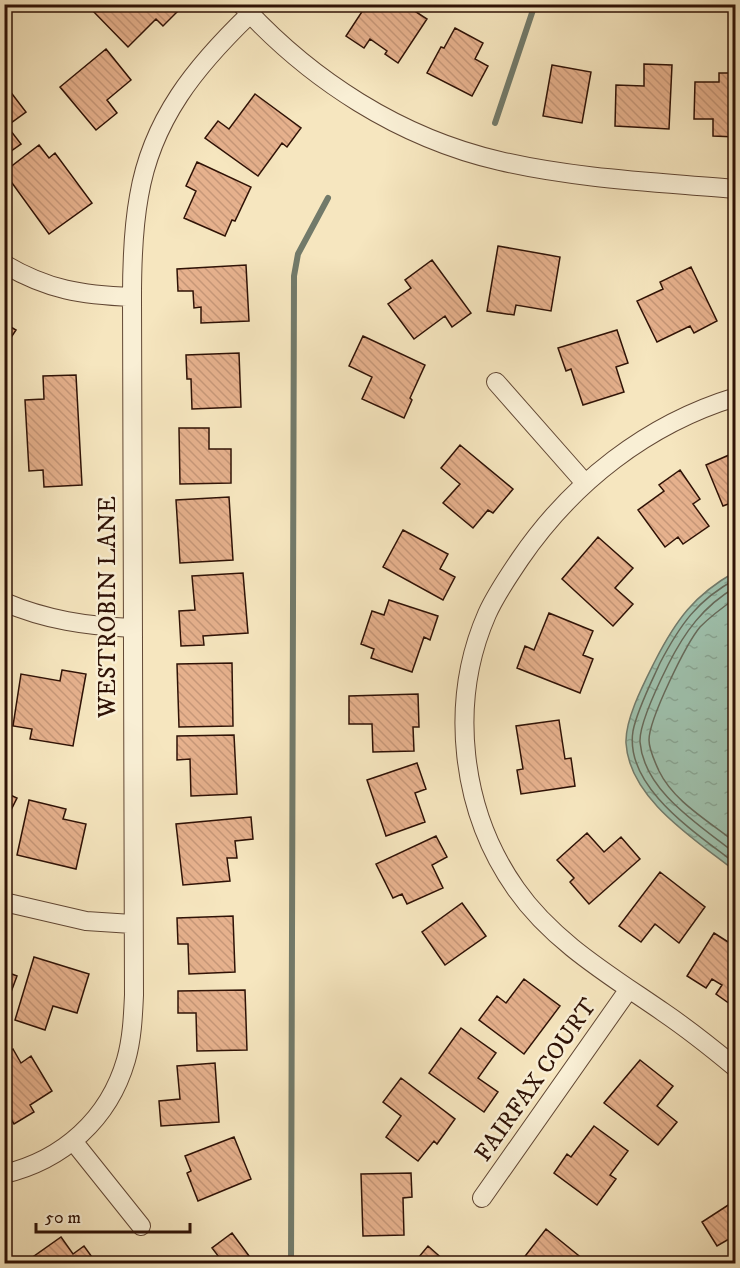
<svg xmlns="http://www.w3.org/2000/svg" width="740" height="1268" font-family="'IM FELL DW Pica',serif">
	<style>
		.water { fill: url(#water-ripples); stroke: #727a6a; stroke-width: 1.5 }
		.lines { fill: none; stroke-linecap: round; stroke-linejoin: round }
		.shore { stroke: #666959; stroke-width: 1.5 }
		.stream { stroke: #727a6a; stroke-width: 6 }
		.building { fill: url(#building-back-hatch); stroke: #2f1206; stroke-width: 1.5 }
		.minor-casing { stroke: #614734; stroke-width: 20 }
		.minor { stroke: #f9efd5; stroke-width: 18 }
		.labels { text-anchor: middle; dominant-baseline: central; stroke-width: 5; stroke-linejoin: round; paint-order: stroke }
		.street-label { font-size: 24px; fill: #2f1206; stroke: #f9efd5 }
	</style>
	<defs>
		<pattern id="water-ripples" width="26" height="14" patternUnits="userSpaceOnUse" patternTransform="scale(1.5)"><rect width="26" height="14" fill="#9ec0ac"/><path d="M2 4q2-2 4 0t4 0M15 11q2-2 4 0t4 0" fill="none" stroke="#88a492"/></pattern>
		<pattern id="building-back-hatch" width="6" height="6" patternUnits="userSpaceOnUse" patternTransform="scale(1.5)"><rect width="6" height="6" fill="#e6b18d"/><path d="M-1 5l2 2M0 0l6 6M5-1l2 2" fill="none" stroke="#c69778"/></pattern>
	</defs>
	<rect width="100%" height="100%" fill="#f6e6bf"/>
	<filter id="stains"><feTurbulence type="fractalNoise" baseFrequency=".00333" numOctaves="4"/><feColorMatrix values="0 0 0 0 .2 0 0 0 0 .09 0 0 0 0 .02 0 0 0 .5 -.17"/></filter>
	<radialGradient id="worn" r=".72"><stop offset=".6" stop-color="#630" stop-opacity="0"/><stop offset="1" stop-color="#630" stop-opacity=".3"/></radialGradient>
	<path class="water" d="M735 572V871C696 840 629 799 626 743 625 719 644 683 655 661 676 620 694 595 735 572Z"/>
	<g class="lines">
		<path class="shore" d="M736 579C697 600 680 625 660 663 651 683 637 710 633 731 624 788 698 834 736 864
			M736 587C703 606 684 633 668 665 659 683 639 724 640 742 644 792 701 826 736 854
			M736 598C723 607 711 616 700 627 686 644 649 719 649 740 649 750 655 762 659 771 674 802 709 821 736 843"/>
		<path class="stream" d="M495 123 535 4
			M291 1264 294 276 298 254 328 198"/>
	</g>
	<path class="building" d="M93 4H176L180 9 163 26 156 19 128 47 90 8Z
		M367 4H404L427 19 398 63 385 54 387 51 370 39 364 48 346 36Z
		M455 28 483 43 475 59 488 66 472 96 427 73 441 47 444 48Z
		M106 49 131 80 107 100 117 113 96 130 60 87Z
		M644 64 672 65 669 129 615 126 616 85 644 86Z
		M552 65 591 72 582 123 543 116Z
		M719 73H736V137L713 136V119H694L695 82H719Z
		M6 86 26 112 7 126 21 144 4 156V87Z
		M255 94 301 128 287 147 282 143 258 176 205 138 218 121 229 129Z
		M39 145 49 158 55 153 92 203 49 234 4 172Z
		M197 162 251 187 235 221 232 220 225 236 184 218 196 191 186 186Z
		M498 246 560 257 551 311 516 305 514 315 487 311Z
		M432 260 471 313 452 327 445 316 414 339 388 304 411 288 405 280Z
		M246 265 249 321 201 323V307L194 308 193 291H178L177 269Z
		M691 267 717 321 694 333 690 326 657 342 637 301 663 289 660 282Z
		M4 323 16 330 4 348Z
		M617 330 628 363 616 367 624 392 583 405 571 369 566 371 558 348Z
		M363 336 425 365 410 398 412 400 404 418 362 399 372 377 349 366Z
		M239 353 241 407 192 409 191 379H187L186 355Z
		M76 375 82 485 44 487 43 470 29 471 25 400 44 399 43 376Z
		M179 428H209V449H231V483L180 484Z
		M460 445 513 489 493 513 488 510 473 528 443 503 460 484 441 468Z
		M736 452V501L723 506 706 465Z
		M680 470 700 499 693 504 709 526 683 544 678 537 665 547 638 510 664 491 659 485Z
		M229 497 233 560 180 563 176 500Z
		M403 530 448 554 440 569 455 577 443 600 383 567Z
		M598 537 633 568 615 588 633 604 613 626 562 579Z
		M243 573 248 633 203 636 204 645 181 646 179 611 195 610 192 576Z
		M389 600 438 616 430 640 424 637 412 672 371 658 374 649 361 644 372 611 384 615Z
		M549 613 593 631 583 655 593 659 580 693 517 668 525 646 534 650Z
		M232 663 233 726 179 727 177 664Z
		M62 670 86 674 73 746 30 739 32 729 13 726 21 674 60 681Z
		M418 694 419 727H413L414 751 373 752 372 724H349V696Z
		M559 720 565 759 571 758 575 786 521 794 517 770 523 769 516 726Z
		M234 735 237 794 191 796 190 759 177 760V736Z
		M417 763 426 789 415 793 425 822 386 836 367 780Z
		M4 792 17 798 4 824Z
		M29 800 66 809 63 819 86 824 76 869 17 855Z
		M251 817 253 839 235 841 237 858H227L230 881 183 885 176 824Z
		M587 833 604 852 621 837 640 859 589 904 570 882 574 878 557 860Z
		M436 836 447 857 432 865 443 888 407 904 402 894 393 898 376 864Z
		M660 872 705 907 679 943 655 924 641 942 619 926Z
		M462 903 486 936 445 965 422 932Z
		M233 916 235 972 189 974 188 944H178L177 918Z
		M714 933 736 947V995L730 1004 716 994 722 985 712 979 706 988 687 976Z
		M34 957 89 974 77 1013 53 1006 45 1030 15 1020Z
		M4 971 17 976 4 1011Z
		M524 979 560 1006 524 1054 479 1020 497 996 506 1003Z
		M245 990 247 1050 197 1051 196 1013H178V991Z
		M461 1028 496 1053 478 1078 498 1092 484 1112 429 1073Z
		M13 1049 21 1063 31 1056 52 1091 30 1105 34 1112 14 1124 4 1108V1054Z
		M640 1060 673 1086 657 1106 677 1122 658 1145 604 1103Z
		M215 1063 219 1122 161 1126 159 1101 180 1099 177 1066Z
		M401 1078 455 1119 437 1144 434 1141 418 1161 386 1137 401 1116 383 1102Z
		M594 1126 628 1151 610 1175 616 1179 597 1205 554 1173 567 1154 571 1157Z
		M234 1137 251 1179 198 1201 187 1173 191 1171 185 1156Z
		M411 1173 412 1197 403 1198 404 1235 363 1236 361 1174Z
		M736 1200V1235L717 1246 702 1222Z
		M546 1229 589 1264H519Z
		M232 1233 255 1264H210L219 1257 212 1248Z
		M61 1237 73 1254 84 1246 97 1264H34L30 1259Z
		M428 1246 446 1262 444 1264H413Z"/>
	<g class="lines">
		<defs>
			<path id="minor" d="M241 4C310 80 400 138 500 161 577 179 657 182 736 189
				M4 264C48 290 82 295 132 297
				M496 382 585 483
				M736 397C647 424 572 483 520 559 508 577 496 594 487 614 448 703 461 811 516 889 553 942 611 976 663 1012 688 1029 712 1048 736 1068
				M4 602C46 620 87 626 132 628
				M4 902 86 921 132 924
				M73 1141 141 1226
				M4 1174C63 1160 109 1119 126 1060 132 1039 133 1017 134 995L132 297C132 263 133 229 139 196 152 119 196 66 250 14
				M482 1198 629 989"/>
		</defs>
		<use href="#minor" class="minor-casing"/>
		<use href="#minor" class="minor"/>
	</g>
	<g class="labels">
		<g class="street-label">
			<text transform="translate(108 607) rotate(-90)">WESTROBIN LANE</text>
			<text transform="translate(536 1080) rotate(-55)">FAIRFAX COURT</text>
		</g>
	</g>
	<rect width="740" height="1268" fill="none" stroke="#f6e6bf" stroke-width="24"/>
	<rect x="6" y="6" width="728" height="1256" fill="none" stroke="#2f1206" stroke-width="3"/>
	<rect x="12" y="12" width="716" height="1244" fill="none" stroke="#2f1206" stroke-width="1.5"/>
	<path d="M36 1223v9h154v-9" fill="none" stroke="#2f1206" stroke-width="3"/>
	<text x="45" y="1223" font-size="18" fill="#2f1206" stroke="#f9efd5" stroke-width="4.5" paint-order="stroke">50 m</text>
	<rect width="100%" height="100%" filter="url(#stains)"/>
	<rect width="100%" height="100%" fill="url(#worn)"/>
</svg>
